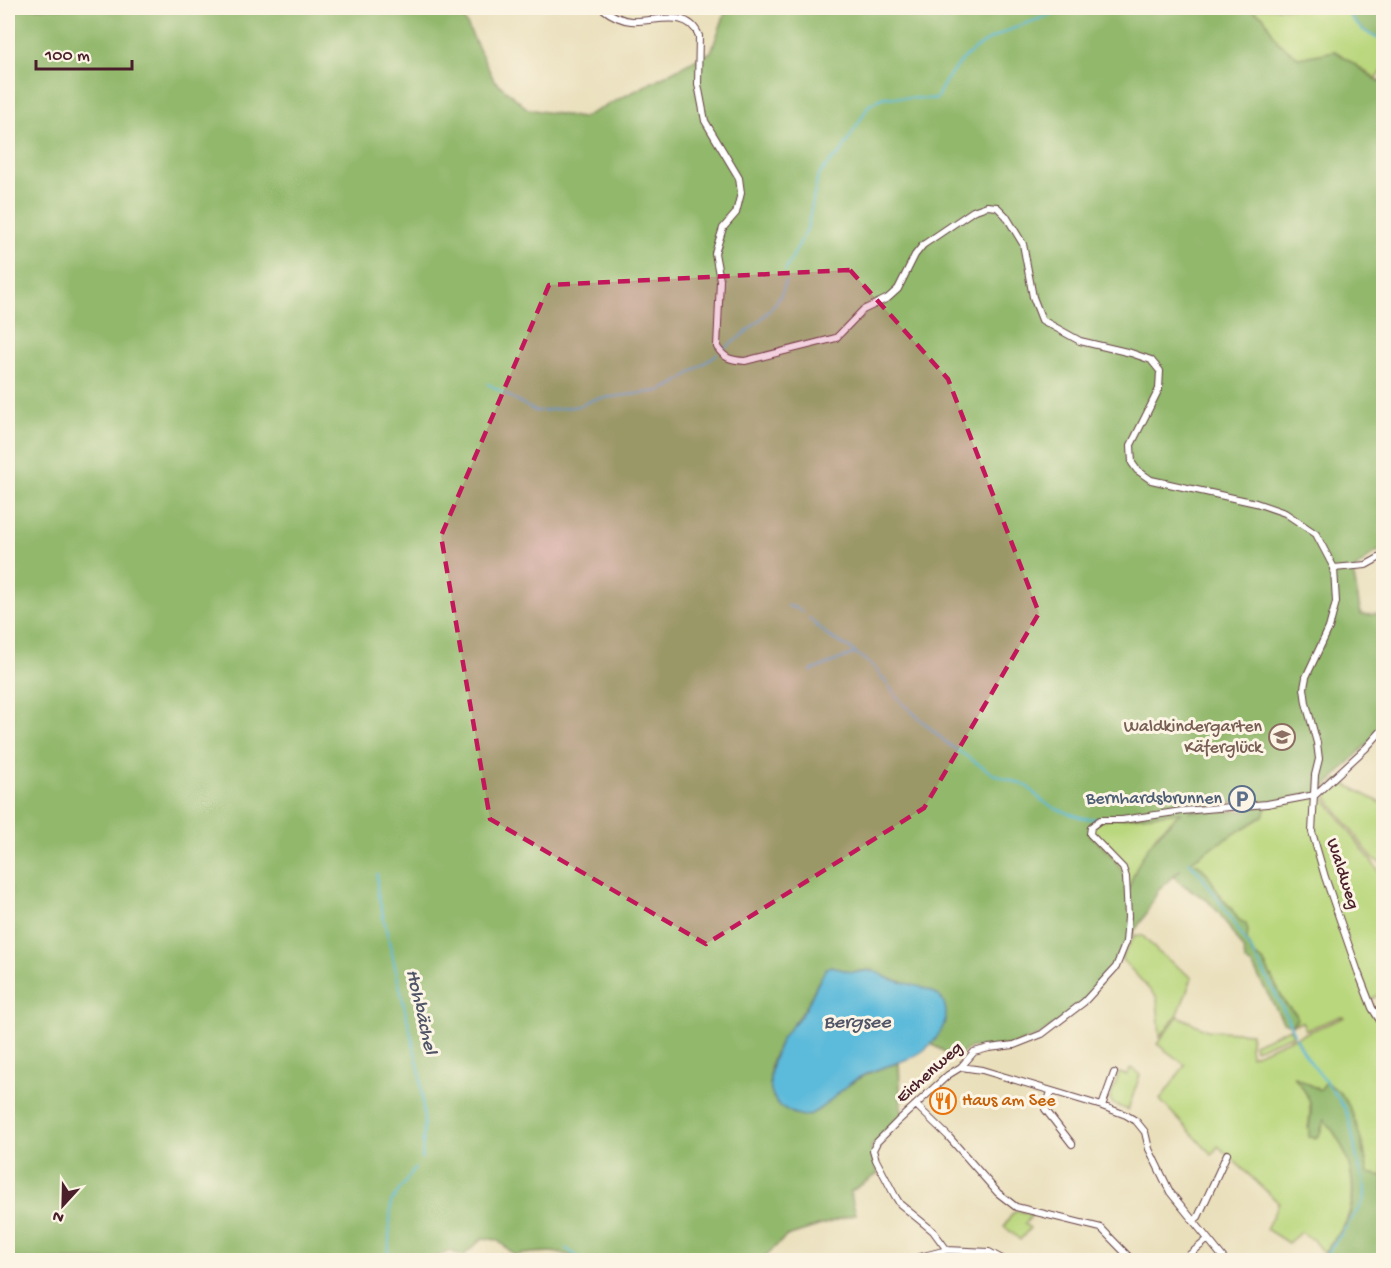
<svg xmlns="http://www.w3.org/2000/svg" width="1391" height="1268" font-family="'Gochi Hand',sans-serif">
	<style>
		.green { fill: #b9d77d; stroke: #827b54; stroke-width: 1.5 }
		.forest { fill: #92b86c; stroke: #6e6c4c; stroke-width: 1.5; fill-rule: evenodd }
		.water { fill: #5cbada; stroke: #536c82; stroke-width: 1.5 }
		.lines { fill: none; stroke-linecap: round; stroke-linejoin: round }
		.stream { stroke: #5cbada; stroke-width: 2 }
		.minor-casing { stroke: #623c41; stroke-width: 8 }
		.minor { stroke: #fff; stroke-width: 6 }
		.marked { fill: #c2185b; fill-opacity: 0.2; stroke: #c2185b; stroke-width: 4.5; stroke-dasharray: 12 8; stroke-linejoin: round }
		.labels { text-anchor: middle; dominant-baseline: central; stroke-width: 6; stroke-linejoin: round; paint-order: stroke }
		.education-label { font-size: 18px; fill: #785e54; stroke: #fcf5e5; text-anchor: end }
		.service-label { font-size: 18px; fill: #4e5e75; stroke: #fcf5e5; text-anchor: end }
		.street-label { font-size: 18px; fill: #4a1f2b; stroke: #fcf5e5 }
		.food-label { font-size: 18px; fill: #c56008; stroke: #fcf5e5; text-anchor: start }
		.water-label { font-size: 20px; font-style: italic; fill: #505568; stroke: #fcf5e5 }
	</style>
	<rect width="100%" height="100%" fill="#fcf5e5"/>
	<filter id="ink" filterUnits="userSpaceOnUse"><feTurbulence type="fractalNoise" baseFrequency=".0167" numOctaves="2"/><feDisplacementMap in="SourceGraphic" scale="12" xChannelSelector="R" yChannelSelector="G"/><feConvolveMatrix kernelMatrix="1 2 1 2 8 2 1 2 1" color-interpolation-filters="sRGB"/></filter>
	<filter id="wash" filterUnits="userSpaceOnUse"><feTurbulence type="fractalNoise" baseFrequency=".008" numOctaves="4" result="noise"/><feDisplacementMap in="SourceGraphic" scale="24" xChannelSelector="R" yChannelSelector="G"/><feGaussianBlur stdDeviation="1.35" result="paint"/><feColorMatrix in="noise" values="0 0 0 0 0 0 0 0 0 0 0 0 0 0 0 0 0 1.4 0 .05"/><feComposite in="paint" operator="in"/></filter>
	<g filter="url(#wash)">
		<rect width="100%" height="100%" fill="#e9dfbb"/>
		<path class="green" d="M1248 8H1347L1350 17 1370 33 1383 41V70L1377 79 1335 51 1299 58 1278 42 1263 16Z
			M1337 780 1383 804 1384 861 1382 863 1373 859 1328 799 1326 790Z
			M1320 792 1384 878 1383 992 1370 1000 1383 1027V1176L1368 1173 1364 1149 1356 1127 1320 1090 1295 1077C1310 1098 1313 1102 1308 1128L1322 1131 1323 1119C1348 1145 1360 1185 1347 1219 1343 1231 1330 1243 1324 1254L1313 1240 1301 1232 1288 1243 1266 1229 1279 1203 1218 1146 1212 1155 1160 1100 1185 1065 1157 1044 1178 1016 1207 1030 1251 1033 1250 1044 1251 1056 1295 1037 1309 1060 1296 1037 1345 1017H1339L1306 1030 1302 1022 1291 1025 1297 1019 1296 1014 1286 1005 1263 961 1255 956 1247 942 1189 862C1213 845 1239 832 1263 816L1267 804Z
			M1182 811 1156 835 1127 892 1090 834 1091 827 1100 820Z
			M1135 935 1143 936 1157 951 1192 978 1178 1014 1160 1037 1157 998 1121 958Z
			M1290 1028 1293 1035 1255 1049 1254 1044Z
			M1131 1068 1140 1075 1128 1110 1113 1104 1110 1099 1119 1073 1127 1075Z
			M1019 1211 1032 1215 1025 1224 1030 1228 1020 1240 1004 1226 1013 1213Z"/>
		<path class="forest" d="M8 8H459L494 80 528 109 582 118 711 52 727 8H1248L1263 16 1278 42 1299 58 1335 51 1380 82 1383 79V549L1374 553 1353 571 1361 615 1383 614V728L1320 792 1267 804 1263 816C1239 832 1213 845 1190 862L1198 864 1208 874 1221 897 1231 908 1238 919 1246 924 1248 930 1247 942 1253 954 1263 961 1286 1005 1296 1014 1297 1019 1291 1025 1283 1022 1253 967 1245 961 1244 951 1220 914 1207 900 1180 883 1174 877 1181 869 1159 889 1143 919 1126 942 1114 966 1084 1002 1042 1034 1014 1045 989 1048 971 1047 955 1058 931 1044 938 1034 920 987 888 978 871 970 850 972 831 966C827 971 822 976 819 981 813 990 810 1001 804 1010 784 1039 760 1060 774 1099 781 1104 792 1116 802 1115 820 1115 831 1097 844 1088 861 1076 879 1067 899 1063L901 1107 903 1113 871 1147 878 1174 850 1192 856 1214 787 1236 761 1260H578C563 1248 533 1253 515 1255L497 1240 483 1238 463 1256 450 1251 428 1260H8ZM1244 800 1265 804 1244 811H1188ZM1181 812C1153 838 1140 853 1128 890 1125 866 1107 851 1090 835L1091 826 1100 820Z
			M1347 8H1383V41C1367 34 1352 25 1347 8Z
			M1293 1076 1320 1090 1326 1082C1331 1086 1337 1089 1341 1094 1356 1110 1364 1151 1368 1173L1383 1176V1260H1322C1327 1245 1340 1235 1347 1221 1362 1189 1347 1144 1324 1120L1319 1136 1315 1138 1309 1137C1308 1128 1310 1121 1311 1112 1312 1098 1301 1086 1293 1076Z"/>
		<path class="water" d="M831 966C840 969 848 973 857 972 862 972 867 970 871 971 877 971 882 975 887 978 902 984 937 986 944 1003 950 1018 941 1033 931 1044 911 1064 881 1064 858 1078 841 1088 829 1105 811 1114 804 1118 792 1113 785 1109 762 1095 770 1064 780 1044 781 1040 780 1039 783 1036 790 1028 800 1018 806 1008 812 995 819 981 826 968Z"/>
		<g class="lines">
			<path class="stream" d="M1347 8C1352 25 1367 34 1384 41
				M785 271 807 229 818 176 832 160 840 154 869 105 884 97 936 99C955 58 980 41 1022 25 1037 19 1051 16 1065 8
				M722 350C741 337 784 305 785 281
				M488 384 535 411H540
				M543 411 579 406 595 399 659 391 675 384 717 354
				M788 606 796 608 803 612
				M809 618 828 636 848 647 874 667 902 703 948 744 993 774 1027 786 1041 800 1056 809 1083 818 1097 819
				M811 671 855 653
				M1189 862 1197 870C1235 921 1270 975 1294 1034
				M377 874V890L420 1073 424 1122 422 1158
				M1296 1037C1307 1063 1329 1082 1343 1106 1352 1121 1353 1142 1357 1159 1360 1171 1366 1183 1365 1196 1364 1205 1329 1250 1322 1260
				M565 1248 583 1260
				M388 1260 391 1202 415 1168"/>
		</g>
	</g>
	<g filter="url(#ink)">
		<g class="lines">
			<defs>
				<path id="minor" d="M602 8C611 15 620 20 631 21 653 23 688 7 699 36L698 84 705 121 739 178 741 193 736 213 723 228 715 253 720 280 717 347C725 359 731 360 745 361L836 338 863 310 888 298 898 289 915 255 923 245 973 211 987 206 997 207 1006 216 1023 244 1033 297 1042 320 1080 341 1131 353 1151 360 1160 371 1159 389 1131 445 1132 463 1137 470 1151 480 1256 503 1285 513 1316 534 1334 568 1336 602 1329 628 1306 677 1304 688 1306 703 1317 743 1319 759 1315 775 1312 832 1325 877 1358 972 1372 1008 1384 1027
					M1334 568 1366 565 1384 555
					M961 1067 982 1070 1102 1106 1126 1115 1136 1121 1145 1132 1149 1149 1170 1192 1225 1260
					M1051 1092 1045 1109 1072 1144
					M916 1105 948 1136 998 1193 1016 1207 1101 1228 1131 1259 1135 1260
					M1102 1106 1114 1073
					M1193 1221 1198 1217 1227 1154
					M908 1260 947 1250
					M1004 1260 989 1252 947 1250 933 1231 900 1204 895 1196 876 1160 873 1150 877 1142 898 1121 948 1075 961 1067 974 1052 989 1048 1014 1045 1042 1034 1084 1002 1116 967 1126 942 1128 917 1126 877 1123 868 1090 834 1091 827 1100 820H1122L1182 811 1267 804 1315 795 1366 748 1384 728
					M1183 1260 1207 1240"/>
			</defs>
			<use href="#minor" class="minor-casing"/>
			<use href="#minor" class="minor"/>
		</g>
	</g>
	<path class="marked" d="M850 270 948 379 1039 613 924 808 706 944 490 819 441 536 549 285Z"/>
	<defs>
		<symbol id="school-ring" viewBox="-11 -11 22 22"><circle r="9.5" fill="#fcf5e5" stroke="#8d6e63" stroke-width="1.5"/><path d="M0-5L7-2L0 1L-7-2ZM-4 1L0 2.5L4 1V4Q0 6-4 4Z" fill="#8d6e63"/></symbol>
		<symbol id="parking-ring" viewBox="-11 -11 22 22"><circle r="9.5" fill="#fcf5e5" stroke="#5c6f8a" stroke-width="1.5"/><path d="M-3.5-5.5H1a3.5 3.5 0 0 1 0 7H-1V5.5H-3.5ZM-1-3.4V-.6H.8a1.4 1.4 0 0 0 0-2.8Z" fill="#5c6f8a"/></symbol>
		<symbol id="restaurant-ring" viewBox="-11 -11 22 22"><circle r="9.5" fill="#fcf5e5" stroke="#e8710a" stroke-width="1.5"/><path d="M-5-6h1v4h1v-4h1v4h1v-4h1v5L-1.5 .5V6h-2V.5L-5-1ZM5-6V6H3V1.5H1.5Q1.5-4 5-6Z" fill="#e8710a"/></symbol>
	</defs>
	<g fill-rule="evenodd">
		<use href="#school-ring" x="1267" y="722" width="30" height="30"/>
		<use href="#parking-ring" x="1227" y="784" width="30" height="30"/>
		<use href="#restaurant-ring" x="928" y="1086" width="30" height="30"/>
	</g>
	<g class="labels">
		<g class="education-label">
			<text x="1262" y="727">Waldkindergarten<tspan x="1262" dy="21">Käferglück</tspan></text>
		</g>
		<g class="service-label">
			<text x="1222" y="799">Bernhardsbrunnen</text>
		</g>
		<g class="street-label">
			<text transform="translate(1342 874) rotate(72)">Waldweg</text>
			<text transform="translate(930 1073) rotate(-42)">Eichenweg</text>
		</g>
		<g class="food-label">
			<text x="962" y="1101">Haus am See</text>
		</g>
		<g class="water-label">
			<text transform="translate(420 1012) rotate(77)">Hohbächel</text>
			<text x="857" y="1023">Bergsee</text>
		</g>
	</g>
	<rect width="1391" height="1268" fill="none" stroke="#fcf5e5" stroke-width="30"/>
	<g transform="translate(63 1205) rotate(202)" stroke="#fcf5e5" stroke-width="4.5" paint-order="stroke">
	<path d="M0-4.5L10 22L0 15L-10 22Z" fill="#4a1f2b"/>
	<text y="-9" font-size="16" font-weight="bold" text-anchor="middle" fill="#4a1f2b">N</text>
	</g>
	<path d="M36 60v9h96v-9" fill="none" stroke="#4a1f2b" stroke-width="3"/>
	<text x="45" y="60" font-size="18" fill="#4a1f2b" stroke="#fcf5e5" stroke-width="4.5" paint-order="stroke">100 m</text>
</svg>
